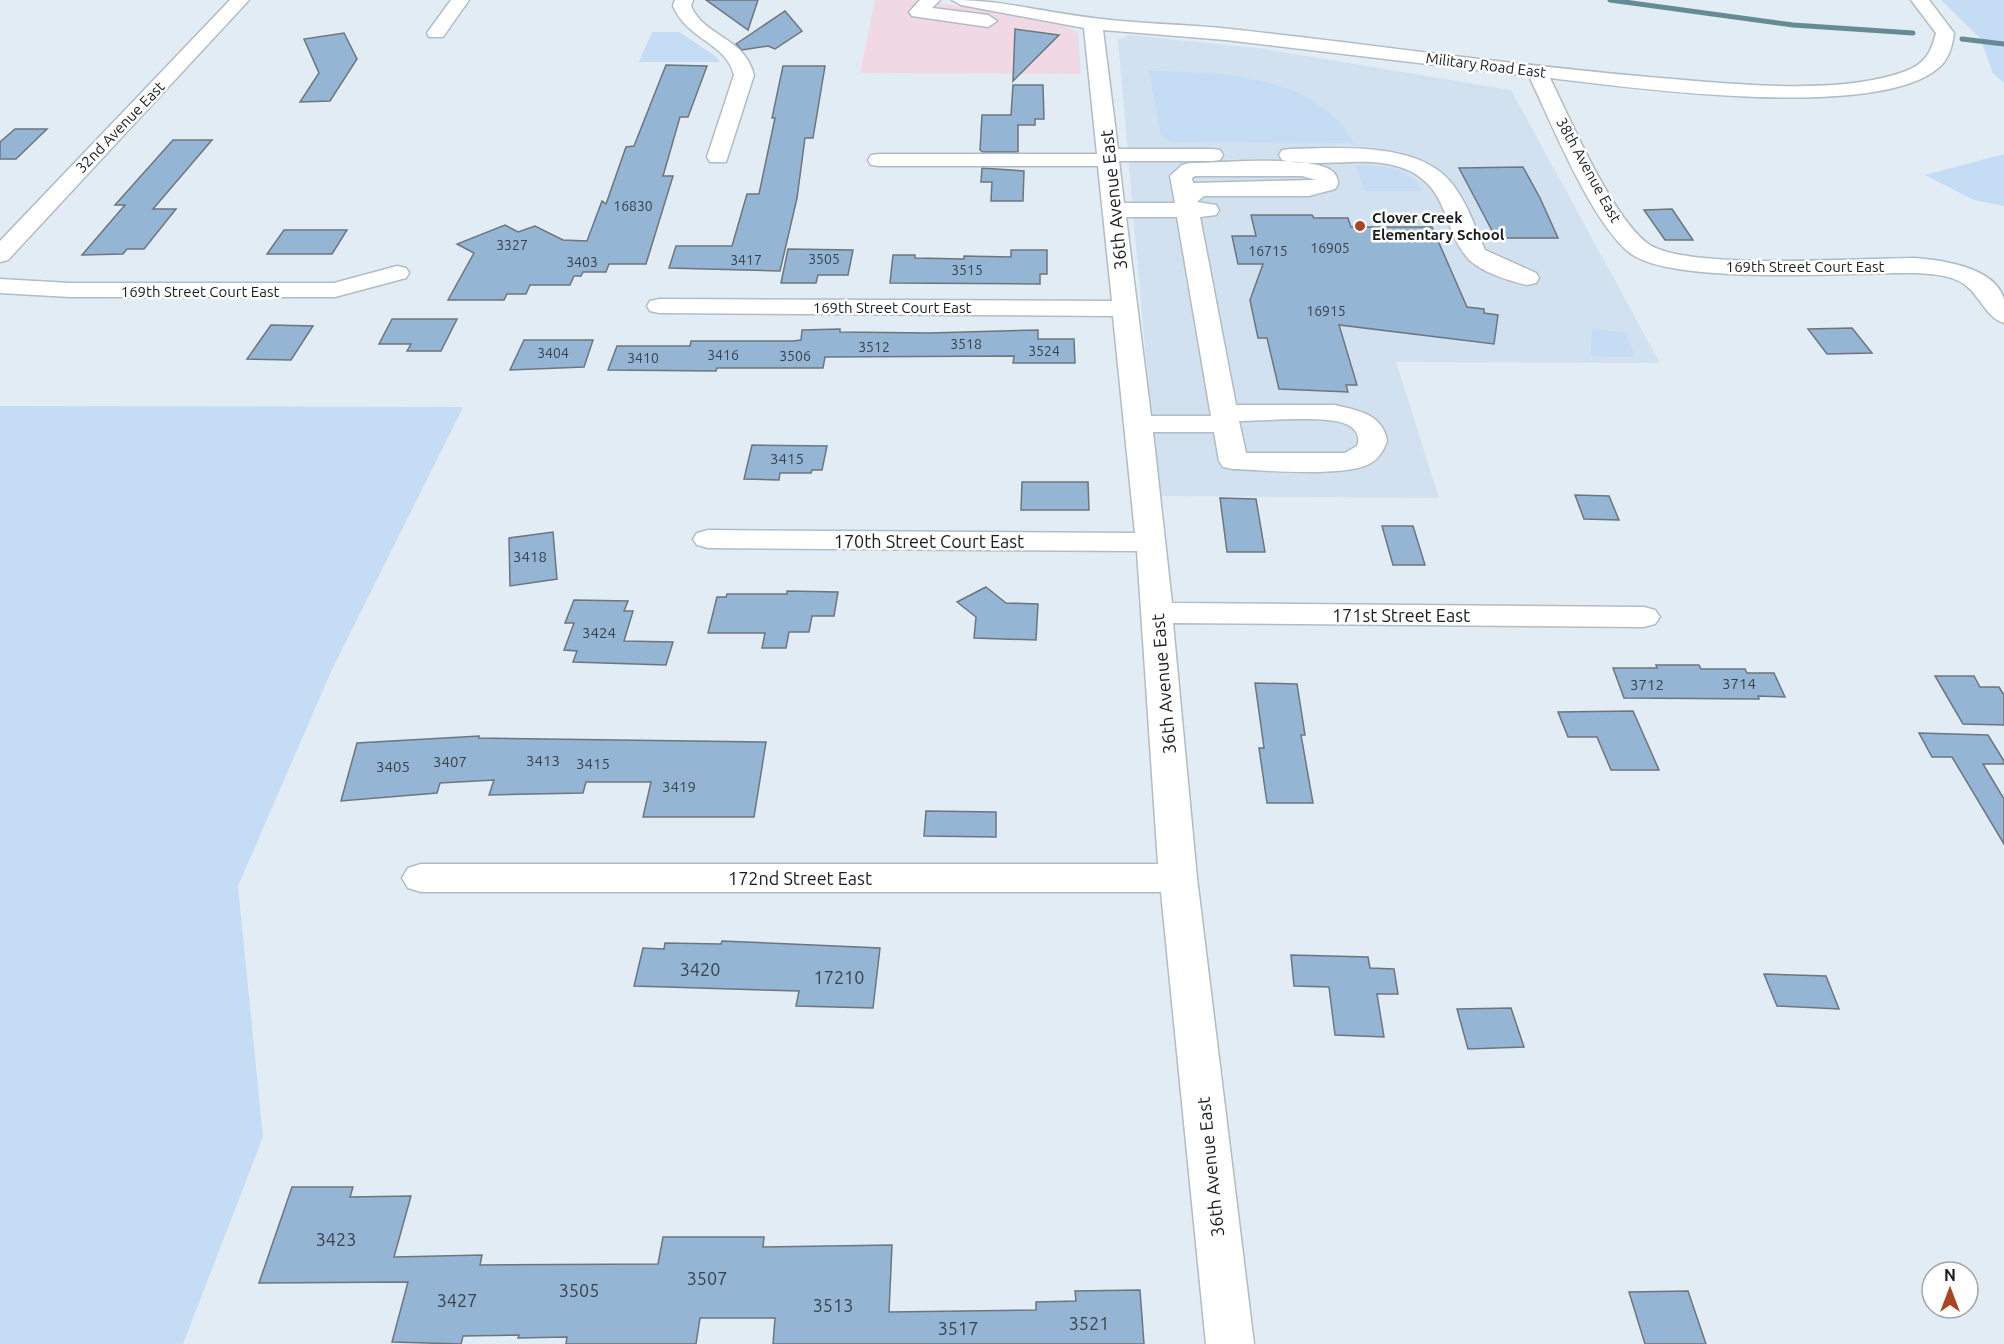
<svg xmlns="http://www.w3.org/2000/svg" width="2004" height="1344" font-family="Ubuntu,sans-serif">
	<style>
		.commercial { fill: #f0d9e5 }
		.built { fill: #d1e1ef }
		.green { fill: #c4dcf4 }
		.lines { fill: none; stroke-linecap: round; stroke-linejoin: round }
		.stream { stroke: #668b95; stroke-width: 5 }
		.building { fill: #95b5d4; stroke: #6d767e; stroke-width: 1.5 }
		.minor-casing { stroke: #b2bcc4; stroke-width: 3 }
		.minor { fill: #fff; fill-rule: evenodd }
		.poi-dot { fill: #ac451f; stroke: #fff; stroke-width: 2 }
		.labels { text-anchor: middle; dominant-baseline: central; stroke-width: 5; stroke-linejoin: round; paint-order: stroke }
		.far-number-label { font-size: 14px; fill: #39434d }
		.far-street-label { font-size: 15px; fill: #1a1d20; stroke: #fff }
		.far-poi-label { font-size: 15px; font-weight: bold; fill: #1a1d20; stroke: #fff; text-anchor: start }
		.number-label { font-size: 15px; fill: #39434d }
		.street-label { font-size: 18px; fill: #1a1d20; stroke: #fff }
		.near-number-label { font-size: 18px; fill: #39434d }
	</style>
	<rect width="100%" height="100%" fill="#e2ecf5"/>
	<path class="commercial" d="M875 0H925L1065 25 1078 33 1081 74 860 73Z"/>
	<path class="built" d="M1129 35 1258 48 1511 90 1660 363 1396 362 1439 498 1158 496 1118 40Z"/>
	<path class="green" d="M1941 0H2004V83L1993 73 1980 38Z
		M652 32H679L715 56 720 62H639Z
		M1149 71C1219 72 1315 74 1354 143L1172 142 1161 136Z
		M2004 154V206L1974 200 1925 175Z
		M1355 165C1379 165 1410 167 1423 191H1365Z
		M1592 329 1626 333 1635 357 1591 356Z
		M0 406 463 407 333 667 238 886 263 1137 183 1344H0Z"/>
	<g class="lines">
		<path class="stream" d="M1610 0 1793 25 1913 33
			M1962 39 2004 44"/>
	</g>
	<path class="building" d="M706 0H758L748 30Z
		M785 11 802 31 775 49 768 46 742 50 736 44Z
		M1015 29 1059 35 1013 81Z
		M344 33 357 59 330 101 300 102 319 73 304 39Z
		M666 65 707 66 688 117H680L663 176H673L646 264H609L606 272H583L581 276H574L570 285H530L526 294H507L504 300H448L474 253 457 244 505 225 518 232 535 226 563 240 587 241 602 201 606 204 626 147 634 146Z
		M783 66H825L813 138H805L797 198 780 271 669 268 676 246H732L747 194H759L775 118H772Z
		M1013 85H1043L1044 119H1035V125H1018V152H983L980 150 982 115H1011Z
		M15 129H47L16 159H0V142Z
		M173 140H212L153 209H176L144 249H127L123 254 82 255 125 205H115Z
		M1523 167 1540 198 1558 238H1496L1459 168Z
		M982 168 1024 171 1023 201H991L992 182H981Z
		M1672 209 1693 240H1665L1644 210Z
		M1251 215H1312L1314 218H1348L1351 227H1432L1467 307 1484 309V313L1498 315 1494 344 1339 325 1357 385H1346L1348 392 1279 389 1267 338H1258L1250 300 1263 264H1238L1232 236H1256Z
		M284 230H347L332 254H267Z
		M788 249 853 250 848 275H818L816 283H781Z
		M1011 250H1047V274H1040V284L890 283 893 255H915V258L964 259V256L1011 257Z
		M392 319H457L441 351H407L411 344H379Z
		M271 325 313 326 291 360 247 359Z
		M1852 328 1872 353 1827 354 1808 329Z
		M840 329V332L929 333 1038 330V339H1074L1075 363H1013L1014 356 825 357 823 368H717L716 371 608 370 617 346H690L691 341H793L801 340 802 330Z
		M524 340H593L584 367 510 370Z
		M752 445 827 446 822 470H812L811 473H780L779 480 744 479Z
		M1022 482H1088L1089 510H1021Z
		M1575 495 1609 496 1619 520 1584 519Z
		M1220 498 1256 499 1265 552H1227Z
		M1382 526H1413L1425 565H1393Z
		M553 532 557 579 510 586 509 538Z
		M986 587 1006 603 1038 604 1036 640 974 638 976 617 957 602Z
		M787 591 838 592 834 616H812L809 632H789L786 648H762L765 633H708L717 597H726L727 594H787Z
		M574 600 628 601 624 611H633L624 641 673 642 666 665 573 662 577 651 564 650 574 623H565Z
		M1656 665H1699L1701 669H1745L1747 673H1774L1785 697 1758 696 1759 699 1624 698 1613 668H1657Z
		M1935 676H1974L1980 687H1999L2004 695V725L1963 724Z
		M1255 683 1297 684 1305 735H1301L1313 803H1267L1259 748H1264Z
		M1633 711 1659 770H1611L1597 737H1568L1558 712Z
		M1919 733 1988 735 2004 761V764H1983L2004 799V844L1952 757H1932Z
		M479 736V738L766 742 754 817H643L651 782H586L583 793 489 795 494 780 440 783 437 793 341 801 357 743Z
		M926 811 996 812V837L924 836Z
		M722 941 880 948 873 1008 796 1006 799 991 634 986 643 948 664 949 665 943 721 944Z
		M1291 955 1368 957 1370 968 1394 969 1398 994H1377L1384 1037 1335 1035 1329 987 1294 986Z
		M1764 974 1826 976 1839 1009 1777 1006Z
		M1511 1008 1524 1047 1468 1049 1457 1009Z
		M292 1187H353L350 1197 411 1196 394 1257 482 1255 480 1265 658 1264 663 1237H764L763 1247 892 1245 889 1312 1036 1310V1302L1076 1301 1075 1291 1140 1290 1144 1344H773L775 1318H700L696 1344H566L567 1337 518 1338 519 1335 463 1336 461 1344 392 1342 408 1282 259 1283Z
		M1688 1291 1706 1344H1645L1629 1292Z"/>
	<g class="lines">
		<defs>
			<path id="minor" d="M230 0H249L8 260 0 262V241Z
				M451 0H469L443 37H429L427 33Z
				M675 0H693L691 6C705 38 744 36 754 75L726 162H710L707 157 734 75C726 42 688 41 673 6Z
				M920 0H940L932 8 988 15 997 21 988 27 912 16 909 12Z
				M952 0C1003 0 1043 12 1093 18 1138 24 1184 24 1230 29 1369 44 1509 65 1649 77 1723 83 1837 97 1906 71 1926 63 1931 52 1936 33L1911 0H1929L1954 33C1952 47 1949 60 1937 69 1873 121 1633 88 1550 78 1571 121 1611 215 1647 243 1682 271 1862 258 1914 258 1941 260 1995 267 2004 299 2004 305 2004 316 2004 323 1986 318 1980 295 1964 284 1949 274 1931 274 1914 273 1855 272 1672 286 1630 253 1591 222 1551 122 1529 76L1226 40 1103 30 1118 149H1212L1220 150 1223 155 1220 160 1212 161H1119L1124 203H1175L1170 176 1182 165 1190 163C1224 163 1301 155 1329 169 1335 172 1338 178 1338 184L1335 189 1309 196H1204L1197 202 1216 205 1219 210 1216 215 1200 217 1236 405H1334C1357 410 1383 414 1387 441 1384 450 1379 458 1371 463 1345 478 1265 470 1233 469L1223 467 1219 461 1214 432H1153L1172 603 1644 607 1655 610 1660 617 1655 624 1644 627 1173 623 1197 878 1254 1344H1206L1161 892H421L408 888 402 878 408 868 421 864H1158L1137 551 708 548 697 545 693 539 697 533 708 530 1135 533 1113 316 659 313 650 311 647 306 650 301 659 299 1112 301 1098 166H879L871 165 868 160 871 155 879 154H1097L1084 28 961 5ZM1195 176H1302L1316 180 1193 183 1192 178ZM1126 217H1177L1211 416H1151ZM1239 421C1265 421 1325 415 1346 424 1356 428 1361 437 1357 446L1345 453H1246Z
				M1290 149C1336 148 1411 142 1446 177 1465 196 1474 225 1485 250L1536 273 1539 278 1536 283 1527 285C1509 281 1477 271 1466 256 1445 231 1448 195 1417 175 1377 150 1326 170 1282 160L1279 155 1282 150Z
				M397 266 406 268 409 273 406 278 335 297H70L0 293V279L70 283H334Z"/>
		</defs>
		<use href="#minor" class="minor-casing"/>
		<use href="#minor" class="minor"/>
	</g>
	<circle class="poi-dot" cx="1360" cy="226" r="6"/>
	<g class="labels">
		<g class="far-number-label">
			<text x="633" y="206">16830</text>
			<text x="512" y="245">3327</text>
			<text x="1330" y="248">16905</text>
			<text x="1268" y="251">16715</text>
			<text x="824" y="259">3505</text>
			<text x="746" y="260">3417</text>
			<text x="582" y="262">3403</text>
			<text x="967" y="270">3515</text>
			<text x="1326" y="311">16915</text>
			<text x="966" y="344">3518</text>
			<text x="874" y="347">3512</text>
			<text x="1044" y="351">3524</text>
			<text x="553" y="353">3404</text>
			<text x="723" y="355">3416</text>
			<text x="795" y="356">3506</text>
			<text x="643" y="358">3410</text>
		</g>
		<g class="far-street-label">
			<text transform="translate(1486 65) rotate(7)">Military Road East</text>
			<text transform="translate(120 127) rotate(-46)">32nd Avenue East</text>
			<text transform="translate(1589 170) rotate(61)">38th Avenue East</text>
			<text x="1805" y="266">169th Street Court East</text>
			<text x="200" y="291">169th Street Court East</text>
			<text x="892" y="307">169th Street Court East</text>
		</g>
		<g class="far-poi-label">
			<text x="1372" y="217">Clover Creek<tspan x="1372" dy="17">Elementary School</tspan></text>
		</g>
		<g class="number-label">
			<text x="787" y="458">3415</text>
			<text x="530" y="556">3418</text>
			<text x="599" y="632">3424</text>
			<text x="1739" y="683">3714</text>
			<text x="1647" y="684">3712</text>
			<text x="543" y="760">3413</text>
			<text x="450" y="761">3407</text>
			<text x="593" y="763">3415</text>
			<text x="393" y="766">3405</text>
			<text x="679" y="786">3419</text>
		</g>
		<g class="street-label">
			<text transform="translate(1113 200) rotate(-96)">36th Avenue East</text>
			<text x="929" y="541">170th Street Court East</text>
			<text x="1401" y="615">171st Street East</text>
			<text transform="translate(1163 684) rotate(-95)">36th Avenue East</text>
			<text x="800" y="878">172nd Street East</text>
			<text transform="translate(1210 1167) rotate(-96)">36th Avenue East</text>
		</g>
		<g class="near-number-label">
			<text x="700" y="969">3420</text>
			<text x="839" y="977">17210</text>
			<text x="336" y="1239">3423</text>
			<text x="707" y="1278">3507</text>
			<text x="579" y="1290">3505</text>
			<text x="457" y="1300">3427</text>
			<text x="833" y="1305">3513</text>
			<text x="1089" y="1323">3521</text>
			<text x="958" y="1328">3517</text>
		</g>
	</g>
	<g transform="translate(1950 1290)"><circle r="28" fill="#ffffff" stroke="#a3a5a6" stroke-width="1.5"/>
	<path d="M0-4.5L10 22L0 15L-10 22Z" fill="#ac451f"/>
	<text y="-9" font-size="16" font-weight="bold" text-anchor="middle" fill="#1a1d20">N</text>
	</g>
</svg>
